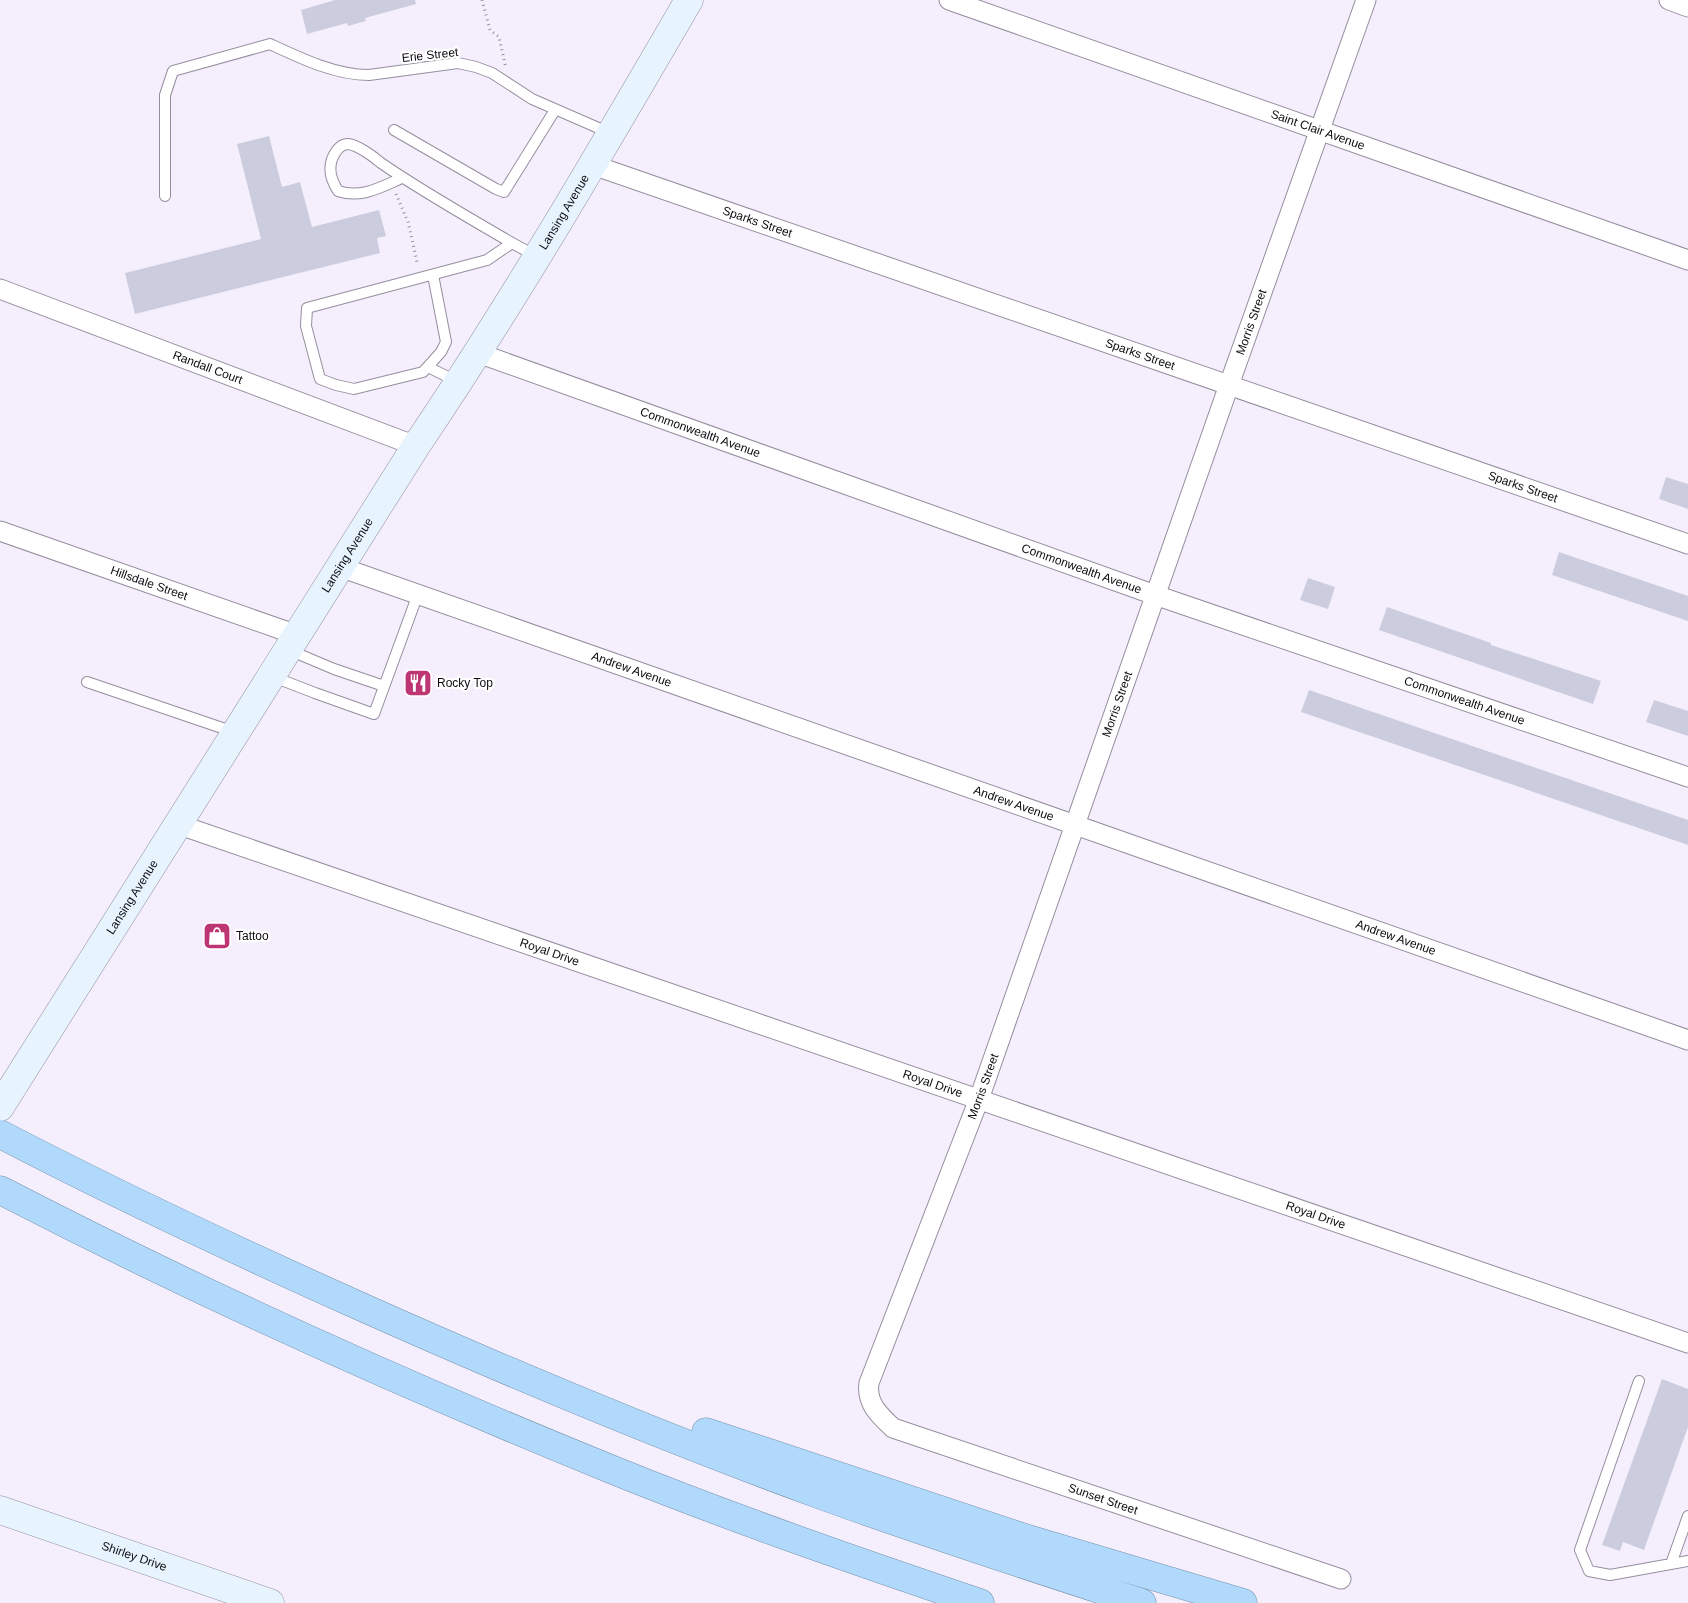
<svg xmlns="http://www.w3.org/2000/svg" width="1688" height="1603" font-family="Helvetica,sans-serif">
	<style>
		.building { fill: #cbcdde }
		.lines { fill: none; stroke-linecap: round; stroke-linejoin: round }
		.lane-casing { stroke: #948e9e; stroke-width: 12 }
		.street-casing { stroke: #948e9e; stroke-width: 21 }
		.secondary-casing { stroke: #948e9e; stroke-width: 29 }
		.highway-casing { stroke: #7791a9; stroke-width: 29 }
		.path { stroke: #928e98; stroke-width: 3; stroke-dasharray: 1 4; stroke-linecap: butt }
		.lane { stroke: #fff; stroke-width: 10 }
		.street { stroke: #fff; stroke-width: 19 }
		.secondary { stroke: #e7f4fe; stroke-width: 28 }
		.highway { stroke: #b0d9fc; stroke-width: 28 }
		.labels { text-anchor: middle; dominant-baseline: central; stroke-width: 4.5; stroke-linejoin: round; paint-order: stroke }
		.street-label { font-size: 12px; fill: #0d0b10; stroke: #fff }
		.poi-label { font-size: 12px; fill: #0d0b10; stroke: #fff; text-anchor: start }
	</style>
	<rect width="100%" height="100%" fill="#f5effd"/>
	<path class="building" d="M335 0H415L416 4 365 18 366 21 348 26 347 23 307 34 301 10Z
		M269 136 282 187 300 182 312 227 379 210 386 236 377 238 380 253 135 314 125 273 261 239 237 144Z
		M1666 477 1688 484V509L1659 499Z
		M1559 552 1688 596V621L1552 575Z
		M1308 578 1335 587 1328 609 1300 600Z
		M1387 607 1491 643V645L1601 681 1593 704 1379 630Z
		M1309 690 1688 820V845L1301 712Z
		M1654 700 1688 711V736L1646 722Z
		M1662 1379 1688 1389V1427L1644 1550 1623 1542 1620 1551 1602 1545Z"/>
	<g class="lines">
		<defs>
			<path id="lane" d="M394 130 496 189 504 192 555 110
				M402 178C381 187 361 199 338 191 332 181 328 171 332 159 335 152 340 144 348 144 358 145 374 157 381 163 423 192 468 217 512 243
				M165 196V95L173 71 270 44C300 58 335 75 369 75L458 63 476 67 492 73 532 99 610 133
				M433 275 446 342 441 352 423 372 354 389 336 385 320 379 306 326 307 308 487 260 512 243 536 256
				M428 367 458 382
				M289 650 334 669 384 686
				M271 676 315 693 374 714 418 594
				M87 682 234 732
				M1639 1381 1580 1550 1589 1571 1610 1575 1688 1561
				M1671 1564 1688 1516"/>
			<g id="street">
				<path id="s1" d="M949 0 1688 260"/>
				<path d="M1669 0 1688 7"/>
				<path id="s2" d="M593 165 1688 544"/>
				<path id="s3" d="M0 289 416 446"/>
				<path id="s4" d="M478 353 1155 595 1688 777"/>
				<path id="s5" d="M0 531 297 635"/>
				<path id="s6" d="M340 567 1688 1040"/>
				<path id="s7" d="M177 824 1688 1343"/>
				<path id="s8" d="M1341 1579 893 1428C879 1415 866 1403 869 1383L979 1099 1229 385 1366 0"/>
			</g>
			<g id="secondary">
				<path id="s9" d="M0 1107 416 446C514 301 601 151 689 0"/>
				<path id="s10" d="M0 1510 270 1603"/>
			</g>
			<path id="highway" d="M0 1134C119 1196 241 1253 364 1308 514 1375 665 1438 818 1494 925 1533 1034 1568 1142 1603
				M0 1190C201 1294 408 1387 618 1472 737 1520 859 1562 980 1603
				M706 1432 1028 1539 1243 1603"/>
		</defs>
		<use href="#lane" class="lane-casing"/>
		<use href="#street" class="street-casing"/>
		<use href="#secondary" class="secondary-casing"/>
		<use href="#highway" class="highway-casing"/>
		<path class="path" d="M482 0 490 30 499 37 506 68
			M396 194 408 222 417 262"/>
		<use href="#lane" class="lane"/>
		<use href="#street" class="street"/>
		<use href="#secondary" class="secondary"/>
		<use href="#highway" class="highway"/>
	</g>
	<defs>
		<symbol id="restaurant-square" viewBox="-11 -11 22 22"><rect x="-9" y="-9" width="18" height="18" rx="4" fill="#bd3572" stroke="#fff"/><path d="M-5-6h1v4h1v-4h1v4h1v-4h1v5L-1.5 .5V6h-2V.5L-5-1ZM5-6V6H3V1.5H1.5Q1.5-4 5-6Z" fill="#fff"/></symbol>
		<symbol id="shop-square" viewBox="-11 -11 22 22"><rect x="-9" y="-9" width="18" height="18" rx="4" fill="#bd3572" stroke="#fff"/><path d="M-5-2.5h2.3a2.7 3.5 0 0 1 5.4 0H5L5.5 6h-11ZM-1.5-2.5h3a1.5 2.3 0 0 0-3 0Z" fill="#fff"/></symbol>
	</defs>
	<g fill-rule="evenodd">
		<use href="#restaurant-square" x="402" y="667" width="32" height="32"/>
		<use href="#shop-square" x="201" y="920" width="32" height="32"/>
	</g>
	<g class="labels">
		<g class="street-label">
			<text transform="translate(430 55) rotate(-6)">Erie Street</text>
			<text stroke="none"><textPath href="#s1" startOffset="391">Saint Clair Avenue</textPath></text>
			<text stroke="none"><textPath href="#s9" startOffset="1058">Lansing Avenue</textPath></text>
			<text stroke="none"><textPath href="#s2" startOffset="174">Sparks Street</textPath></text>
			<text stroke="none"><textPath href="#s8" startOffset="1654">Morris Street</textPath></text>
			<text stroke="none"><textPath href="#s2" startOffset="579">Sparks Street</textPath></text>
			<text stroke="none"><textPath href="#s3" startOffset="222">Randall Court</textPath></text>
			<text stroke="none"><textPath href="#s4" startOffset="236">Commonwealth Avenue</textPath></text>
			<text stroke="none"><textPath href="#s2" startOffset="984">Sparks Street</textPath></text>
			<text stroke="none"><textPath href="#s9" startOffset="652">Lansing Avenue</textPath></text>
			<text stroke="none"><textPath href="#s4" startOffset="641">Commonwealth Avenue</textPath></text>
			<text stroke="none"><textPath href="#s5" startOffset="158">Hillsdale Street</textPath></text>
			<text stroke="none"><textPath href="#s6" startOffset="309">Andrew Avenue</textPath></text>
			<text stroke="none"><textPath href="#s4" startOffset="1046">Commonwealth Avenue</textPath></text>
			<text stroke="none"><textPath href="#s8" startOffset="1249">Morris Street</textPath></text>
			<text stroke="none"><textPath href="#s6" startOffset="714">Andrew Avenue</textPath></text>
			<text stroke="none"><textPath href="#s9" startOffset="248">Lansing Avenue</textPath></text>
			<text stroke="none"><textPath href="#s6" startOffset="1119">Andrew Avenue</textPath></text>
			<text stroke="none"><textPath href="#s7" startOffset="394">Royal Drive</textPath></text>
			<text stroke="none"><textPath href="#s7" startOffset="799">Royal Drive</textPath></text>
			<text stroke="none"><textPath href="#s8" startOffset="844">Morris Street</textPath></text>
			<text stroke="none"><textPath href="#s7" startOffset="1204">Royal Drive</textPath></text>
			<text transform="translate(1103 1499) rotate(19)">Sunset Street</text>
			<text stroke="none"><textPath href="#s10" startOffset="142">Shirley Drive</textPath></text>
		</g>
		<g class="poi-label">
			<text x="437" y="683">Rocky Top</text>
			<text x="236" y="936">Tattoo</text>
		</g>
	</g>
</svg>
